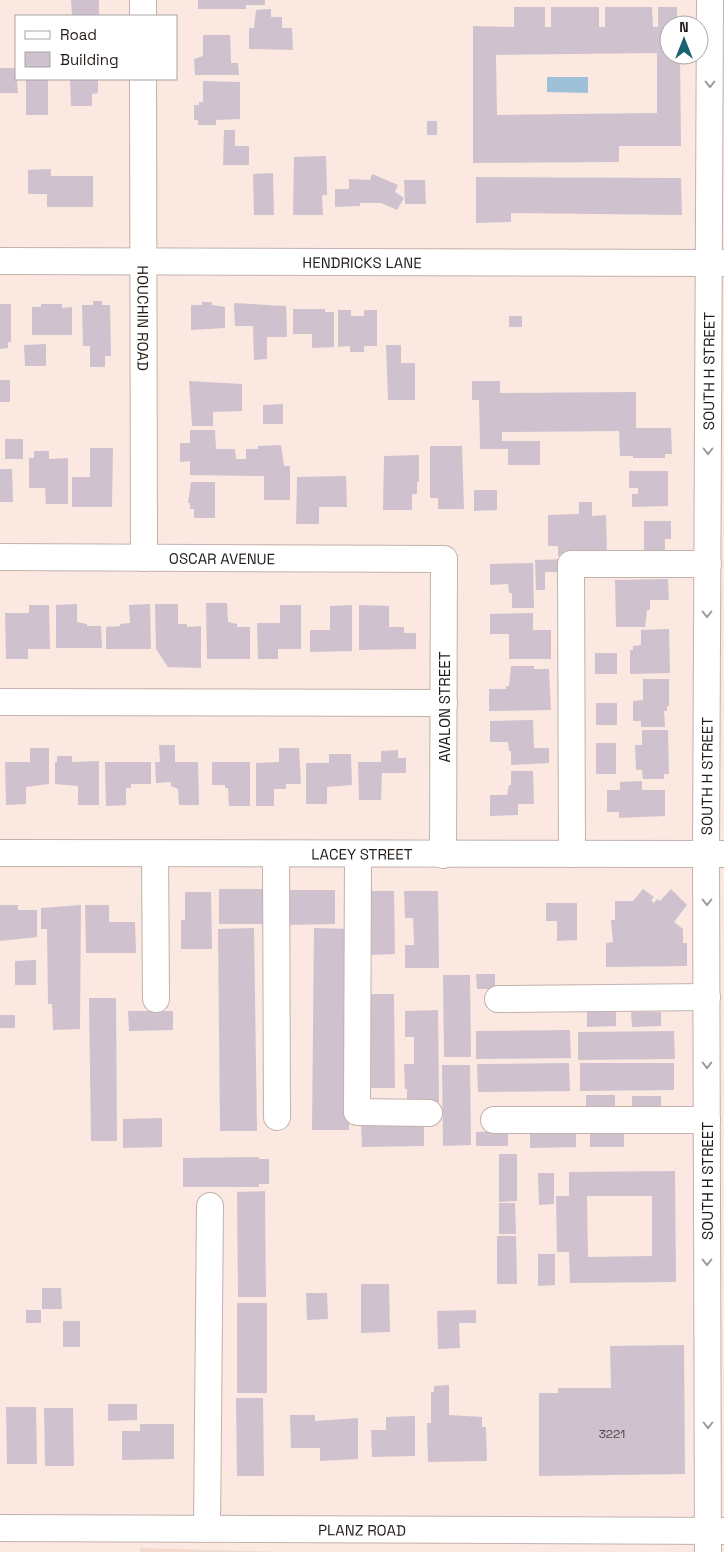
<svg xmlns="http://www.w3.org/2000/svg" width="724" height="1552" font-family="'Space Grotesk',sans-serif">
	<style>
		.built { fill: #f2d9ce }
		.water { fill: #9ec1d7 }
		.building { fill: #cfc2ce; fill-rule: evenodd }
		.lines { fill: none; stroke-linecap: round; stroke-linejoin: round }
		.minor-casing { stroke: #c2b2ab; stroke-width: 28 }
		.minor { stroke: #fff; stroke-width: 26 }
		.oneway { stroke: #9c9998 }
		.labels { text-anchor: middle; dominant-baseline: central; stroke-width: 4; stroke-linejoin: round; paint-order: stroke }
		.number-label { font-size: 12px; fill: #4d4646 }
		.street-label { font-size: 15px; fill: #221c19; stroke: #fff }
	</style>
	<rect width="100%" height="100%" fill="#fae8e1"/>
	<path class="built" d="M140 1548 285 1552H140Z"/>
	<path class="water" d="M547 77H588V93L547 92Z"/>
	<path class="building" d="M71 0H99V16H72Z
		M198 0H265V5H246V9H198Z
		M514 7H545V27H551V7H599V27H605V7H652L653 27H658V7H677V25H669V55H680L681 146H619V162L473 163V26L514 27ZM657 53V113L497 115 496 55Z
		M271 9V17H282V28H292L293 50 249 49V28H254L256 10Z
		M203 35H230L231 63H238L239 75H195L194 59 203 56Z
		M0 68H16L18 93H0Z
		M26 79H48V115H26Z
		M70 79H98V93L92 94V106H71Z
		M203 81 240 82V119L216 120V125H198V120H194V105H199V102H203Z
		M427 121H437V135H427Z
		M224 130H235V146H249V165H223Z
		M326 156 327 195H322L323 215H293L294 157Z
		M51 169V176H93V207H47V194H28V170Z
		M273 173 274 215H254L253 174Z
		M372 174 398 185 395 192 404 198 397 210 381 203H360V206L335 207V189H349V179L370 180Z
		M476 177 681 178 682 215 511 213V222L476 223Z
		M404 180H425L426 204H405Z
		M93 301H102V305H110L111 356H105V367H90V346H83L82 305H93Z
		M202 302H212V305L225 307V328L191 330V305H202Z
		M234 303 286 306 287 337H267V359L254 360 253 326H235Z
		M0 304H11V342H8V348L0 349Z
		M41 304H62V308L72 307V335H32V307H41Z
		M293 309H325V312H334V347L312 348V334H293Z
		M338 310H351V316H364V310H377V346H364V352H350V346L338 347Z
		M509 316H522V327H509Z
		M46 344V366H25L24 345Z
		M386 345H401V363H415V400H388Z
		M0 380H10V402H0Z
		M189 381 242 384V411L213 412V426H192Z
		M472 381H500V393L636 392V428H671L672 454H665V458H633V456H620L619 431 502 432V441H540V465H508V449H480L479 400H472Z
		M283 404V424H263V405Z
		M190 430H215L216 449H235L236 459H246V449H258V446L281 445 284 466H290V500H264V476L190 475V461L180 462V443H190Z
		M5 439H23V459H5Z
		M430 446H462L464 509H438V498H430Z
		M90 448H113L112 507H72V477H90Z
		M34 451H49V459L68 458V504H46L45 488H29V458H34Z
		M419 455V482H417V494H412V510H383L384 456Z
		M0 469H12L13 502H0Z
		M629 471H668V506L632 507V494H638V488H629Z
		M346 476 347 507H319V524H296L297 477Z
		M191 482H215V518H194V509H190V503H188Z
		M474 490H497V510L474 511Z
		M579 502H592V516L606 515 607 558 558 556V546H548V515L579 514Z
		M644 521H671V539H665V551H644Z
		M566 559V572H545V590H536L535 560Z
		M533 563 534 608H512V593H509L508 584 490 585V564Z
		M668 579 669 600H650V610H647L645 627H616L615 580Z
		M206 603H227L228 622 237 624V627H250V659H207Z
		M77 604V622L87 624V626H101L102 648H56V605Z
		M150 604 151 649H106V627L120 626V624L130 623 129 605Z
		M155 604H178V624H187V627L201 626V668L168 667 156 649Z
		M29 605H49L50 649H28V659H6L5 613H29Z
		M280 605H301V649H278V659H258L257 623H280Z
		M352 605V651L310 652V630H330V606Z
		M359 605 389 606V627H404V633H416V649L359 650Z
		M533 613V630H551V659H509V634H490V614Z
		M669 629 670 673 630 674V650H633V646L641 645V630Z
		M595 653H617V674H595Z
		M511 666H534V669H549L551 710 489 711V689H506V686H509Z
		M643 679H669V706H667V711H664L665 727H641V721H633V701L643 700Z
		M596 703H617V725H596Z
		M533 720 534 748H549V763L511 765V751H509L508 742H490V721Z
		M642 730H668L669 774H664V779H643L642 770H636L635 745H642Z
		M596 743H616V774H596Z
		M159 745H175V762H198L199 805H179L178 789 171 786V782L156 783 155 762H160Z
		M30 748H49V784L26 787V804L6 805 5 762H30Z
		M279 748H299L301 784H286V789H274V806H256V763L279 762Z
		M398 750V758H406V773H382L381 800H359L358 762H381V751Z
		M329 754H351L352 785 327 787V804H306V763H329Z
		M57 756H72V762L99 761V805H78V786L55 784V762H57Z
		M105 762H151V784H131V788H126V805L106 806Z
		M212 762H250V806H229L228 788H225V785H212Z
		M511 771H533L534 804H518V815L490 816V795H507L509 785H511Z
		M642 781V790H665V816L619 818V812H607V790H620V782Z
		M219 889H266V924H219Z
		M643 889 654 897 651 900 654 903 657 899 660 901 671 889 687 905 674 922 683 929V943H687V966L606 967V943L613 942 611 920H615V901H633Z
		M287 890H335V924L287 925Z
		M370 891H394L395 954 370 955Z
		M404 891H438L439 968H405V945H414L413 918H405Z
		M185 892H211L212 949H181V920H185Z
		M546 903H577V940L557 941V921H546Z
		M0 905H18V910H37V937L0 941Z
		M81 905 80 1029 53 1030 52 1004H48L47 929H41V908Z
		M85 905H109V922H135L136 953H86Z
		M254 928 257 1131H220L218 929Z
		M314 928 350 929 349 1130H312Z
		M36 960V985H15V961Z
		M476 974H495V989H477Z
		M443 975H470L471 1057H444Z
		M369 994H394L395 1088H370Z
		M89 998H116L117 1141H91Z
		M438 1010 439 1102 407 1103V1089H405L404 1064H414V1037H405V1011Z
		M128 1011H173V1030L129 1031Z
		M587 1011H616V1026L587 1027Z
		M631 1012H661V1026L632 1027Z
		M0 1015H15V1028H0Z
		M570 1030 571 1058 476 1059V1031Z
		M674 1031 675 1059 578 1060V1032Z
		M569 1063 570 1091 478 1092 477 1064Z
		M580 1063H674V1090L580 1091Z
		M442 1065H470L471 1145 443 1146Z
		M586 1095H615V1109L586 1110Z
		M632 1096H661V1110L632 1111Z
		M162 1118V1147L123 1148V1119Z
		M361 1122H424V1146L362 1147Z
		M508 1131V1146H476V1132Z
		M530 1132H576V1147L530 1148Z
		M624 1132V1147H590V1133Z
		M499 1154H517V1201L499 1202Z
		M259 1157V1159H269V1184H259V1187H183V1158Z
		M675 1171 676 1282 570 1283 569 1252H557L556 1196H569V1172ZM587 1196H652V1256L588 1257Z
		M538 1173H554V1204L539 1205Z
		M265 1191 266 1297H238L237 1192Z
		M499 1203H515L516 1234H499Z
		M497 1236H516L517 1284H497Z
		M538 1254H555V1285L538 1286Z
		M361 1284H389L390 1332 361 1333Z
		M42 1288H61L62 1309H42Z
		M306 1293H327L328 1319 307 1320Z
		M237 1303H267V1393H237Z
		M26 1310H41V1323H26Z
		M476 1310V1323H459L460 1348 438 1349 437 1311Z
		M63 1321H80V1347H63Z
		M684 1345 685 1474 539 1476V1393H558V1388H611L610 1346Z
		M449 1385V1415L482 1417V1427H486L487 1461 428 1462 427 1423H431V1392H434V1386Z
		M236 1398H263L264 1476H237Z
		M108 1404H137V1420L108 1421Z
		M6 1407H36L37 1464H7Z
		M44 1408H73L74 1466H45Z
		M290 1415H315V1421L358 1418V1459L320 1461V1448H291Z
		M415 1416V1456L372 1457 371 1430H386V1417Z
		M140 1424H174V1459L122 1460V1431H140Z"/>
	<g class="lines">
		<defs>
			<g id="minor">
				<path d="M143 0V16"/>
				<path id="s1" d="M143 79 144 558"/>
				<path id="s2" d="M0 261 724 263"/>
				<path id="s3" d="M0 557 444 559 443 855"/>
				<path d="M0 702 444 703"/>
				<path id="s4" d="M0 853 723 854"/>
				<path d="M155 854 156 999"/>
				<path d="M276 854 277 1117"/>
				<path d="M572 854 571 564H708"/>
				<path d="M358 855 357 1112 429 1113"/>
				<path d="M498 999 707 997"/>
				<path d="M494 1120H707"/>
				<path id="s5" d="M0 1528 724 1531"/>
				<path d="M207 1529 210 1206"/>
				<path id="s6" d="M708 1552 706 854 710 0"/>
			</g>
		</defs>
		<use href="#minor" class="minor-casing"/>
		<use href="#minor" class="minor"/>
	</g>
	<defs><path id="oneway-chevron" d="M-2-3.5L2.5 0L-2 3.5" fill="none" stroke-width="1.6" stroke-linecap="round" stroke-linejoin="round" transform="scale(1.25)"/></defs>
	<g class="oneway">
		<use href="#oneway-chevron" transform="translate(710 84) rotate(90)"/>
		<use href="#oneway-chevron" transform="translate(708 451) rotate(90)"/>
		<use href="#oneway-chevron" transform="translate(707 614) rotate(90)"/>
		<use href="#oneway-chevron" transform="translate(707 902) rotate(90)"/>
		<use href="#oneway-chevron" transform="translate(707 1065) rotate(90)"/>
		<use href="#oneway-chevron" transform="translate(707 1262) rotate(90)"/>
		<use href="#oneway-chevron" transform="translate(708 1425) rotate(90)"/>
	</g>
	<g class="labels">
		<g class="number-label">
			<text x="612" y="1434">3221</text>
		</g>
		<g class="street-label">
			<text stroke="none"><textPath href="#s2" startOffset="362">HENDRICKS LANE</textPath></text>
			<text stroke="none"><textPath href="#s1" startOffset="239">HOUCHIN ROAD</textPath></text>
			<text stroke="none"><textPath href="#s6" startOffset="1181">SOUTH H STREET</textPath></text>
			<text stroke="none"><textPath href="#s3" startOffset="222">OSCAR AVENUE</textPath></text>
			<text transform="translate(444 707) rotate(-90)">AVALON STREET</text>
			<text stroke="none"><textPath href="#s6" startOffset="776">SOUTH H STREET</textPath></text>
			<text stroke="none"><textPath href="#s4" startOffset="362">LACEY STREET</textPath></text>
			<text transform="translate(707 1181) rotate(-90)">SOUTH H STREET</text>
			<text stroke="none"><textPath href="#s5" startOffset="362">PLANZ ROAD</textPath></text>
		</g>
	</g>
	<rect x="15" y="15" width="162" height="65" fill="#ffffff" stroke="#a7a4a3"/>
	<rect x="25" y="31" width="25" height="8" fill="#ffffff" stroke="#a7a4a3"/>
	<text x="60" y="40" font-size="15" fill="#221c19">Road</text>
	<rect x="25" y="52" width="25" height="15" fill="#cfc2ce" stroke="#a7a4a3"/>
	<text x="60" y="65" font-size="15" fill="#221c19">Building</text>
	<g transform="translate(684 40)"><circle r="24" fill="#ffffff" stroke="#a7a4a3"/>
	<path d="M0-4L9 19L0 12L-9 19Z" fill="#196370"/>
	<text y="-8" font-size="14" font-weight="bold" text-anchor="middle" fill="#221c19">N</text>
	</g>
</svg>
